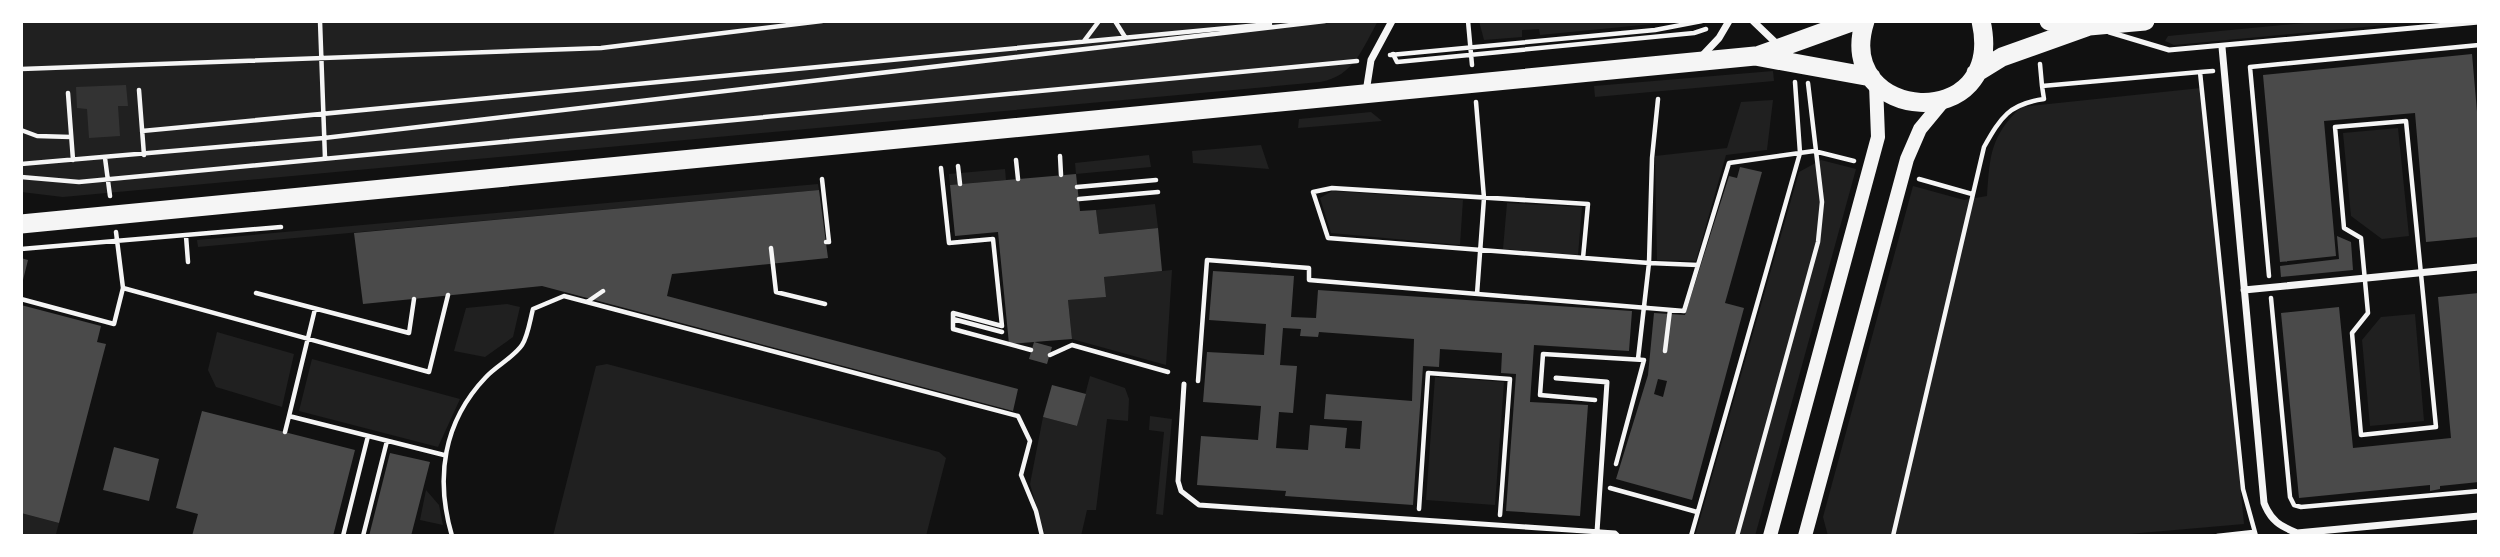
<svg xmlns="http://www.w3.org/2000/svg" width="2500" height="557" font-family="Arial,sans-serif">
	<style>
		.green { fill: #202020 }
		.water { fill: #333 }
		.building { fill: #4a4a4a; fill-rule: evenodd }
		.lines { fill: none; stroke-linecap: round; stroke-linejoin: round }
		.path { stroke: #f5f5f5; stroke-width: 4.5 }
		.service { stroke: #f5f5f5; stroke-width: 5 }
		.minor { stroke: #f5f5f5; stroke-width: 7 }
		.secondary { stroke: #f5f5f5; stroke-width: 14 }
		.trunk { stroke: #f5f5f5; stroke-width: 19 }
	</style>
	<rect width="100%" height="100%" fill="#111"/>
	<path class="green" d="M21 21H1378C1362 49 1354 76 1320 82L63 197 21 192Z
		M1479 21H1683L1540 35 1539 29 1522 30V37L1484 40Z
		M2325 21H2427L2174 45 2165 41 2168 36Z
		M1773 71 1774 81 1595 97 1594 86Z
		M2201 88 2244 524 2106 536H1828L1823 517 1913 186 1964 200 1987 196C1990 155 1990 137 2021 107Z
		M1773 100 1767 150 1726 155 1696 261 1657 260 1655 156 1727 148 1741 102Z
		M1371 112 1382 121 1298 128 1299 119Z
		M2398 128 2409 236 2382 239 2351 216 2343 133Z
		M1261 145 1269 169 1193 163 1192 151Z
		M1149 155 1151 167 1076 174 1075 163Z
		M1821 160 1856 169 1755 536H1695L1799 172Z
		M1005 169 1006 180 950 185 949 174Z
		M818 184 819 190 198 247 197 240Z
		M1332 191 1463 200 1460 245 1331 233 1320 198Z
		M1507 203 1582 207 1578 255 1503 249Z
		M1155 204 1158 228 1099 234 1096 210Z
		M1172 270 1166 365 1072 339 1068 300 1106 297 1104 277Z
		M507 304 520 307 513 337 485 357 454 351 466 308Z
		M2415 314 2424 421 2370 426 2362 340 2381 317Z
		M217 332 294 354 282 407 216 387 208 370Z
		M312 359 460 399 438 447 299 411Z
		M607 364 939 452 946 458 926 536H553L596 366Z
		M1090 376 1125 388 1129 399 1128 421 1107 419 1096 510H1087L1081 536H1045L1030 484 1043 417 1077 426Z
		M1435 377 1504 382 1495 505 1426 500Z
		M1150 416 1172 419 1163 515 1156 514 1164 432 1149 430Z
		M426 490 439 505 443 525 420 520Z
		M21 513 59 523 56 534 62 536H21Z"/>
	<path class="water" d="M126 85 128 106H118L120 136 89 138 87 109 77 108 76 87Z"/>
	<path class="building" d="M2472 54 2479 135V237L2426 242 2415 113 2324 121 2336 256 2280 262 2263 75Z
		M1740 167 1762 172 1725 303 1744 308 1692 500 1616 479 1648 375 1654 313 1685 315 1729 176 1737 178ZM1658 379 1667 381 1663 397 1654 394Z
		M1076 174 1080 211 1096 210 1099 234 1158 228 1162 271 1104 277 1106 297 1068 300 1072 339 1034 342 1052 347 1047 364 1029 359 1034 342 1009 344 998 232 955 236 950 185Z
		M819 190 828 258 672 274 667 296 1018 389 1013 411 542 286 363 304 354 233Z
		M2337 236 2351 242 2353 270 2281 277 2280 266 2339 259Z
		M21 258 28 260 22 284H21Z
		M1213 271 1294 276 1291 317 1316 318 1318 290 1632 311 1629 351 1534 345 1530 402 1588 405 1580 516 1506 511 1516 374 1501 373 1502 353 1440 349 1439 367 1423 366 1413 505 1285 496 1286 491 1197 485 1201 436 1258 440 1261 406 1203 402 1207 352 1264 355 1266 324 1209 320ZM1283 328 1301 329 1300 336 1318 337 1319 332 1414 339 1412 401 1326 394 1324 419 1362 421 1360 449 1345 448 1347 428 1310 425 1308 450 1276 448 1279 412 1293 413 1297 366 1280 365Z
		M2479 293V482L2440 486V489L2430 491V485L2299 498 2281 313 2339 307 2353 448 2451 438 2438 297Z
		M21 305 101 326 97 342 106 344 59 523 21 513Z
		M1052 385 1086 394 1077 426 1043 417Z
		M202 411 355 450 333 536H192L198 514 176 508Z
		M114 447 159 459 149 501 103 490Z
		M390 453 430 462 411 536H369Z"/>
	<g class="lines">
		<path class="path" d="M320 21 325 158
			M1115 21 1125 37
			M1468 21 1472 65
			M1084 41 1099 21
			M1393 54 1397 62 1694 33 1706 29
			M1390 55 1655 30 1702 21
			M2040 64 2042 86
			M21 69 601 48 822 21
			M2213 71 2200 72 2243 489 2256 536
			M139 90 144 155
			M68 93 73 160
			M1658 99 1652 158 1649 263 1698 265
			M1476 102 1484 198 1477 294
			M2406 121 2436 427 2361 435 2352 333 2368 313 2361 238 2344 228 2335 127Z
			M21 130 37 136 71 137
			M142 131 1270 24
			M1060 156 1061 175
			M105 158 110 196
			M1016 160 1018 179
			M21 164 324 138 1325 21
			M958 166 960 184
			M941 168 949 243 993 239 1002 326 953 313V329L1031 350
			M21 177 79 182 1357 61
			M822 179 829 242H826
			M1919 179 1972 194
			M1077 187 1156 180
			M1079 199 1158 192
			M116 232 123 288 429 372 448 295
			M186 236 188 262
			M771 248 776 292 825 304
			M21 249 281 227
			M1583 258 1588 204 1332 188 1313 192 1328 238C1435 247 1542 255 1649 263L1638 359
			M2269 276 2250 67 2479 45
			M256 293 409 333 414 299
			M2271 298 2290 497 2294 505 2301 507 2479 491
			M21 299 114 324 123 288
			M587 302 603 291
			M315 309 289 416 444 455
			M953 319 1002 332
			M1665 351 1670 310
			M1050 355 1072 345 1168 372
			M1198 381 1207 260 1309 268V280L1684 311 1729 163 1814 151 1854 161
			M1595 400 1540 395 1543 354 1644 360 1616 464
			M285 432 289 416
			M1610 488 1697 512
			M1419 509 1428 373 1510 379 1500 515
			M343 536 368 436
			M363 536 387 441
			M452 536C435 478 443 422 486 377 496 366 514 357 522 345 528 336 530 320 533 309L564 296 1018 416 1030 441 1021 475 1036 511 1042 536
			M1691 536 1800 153 1795 82
			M1737 536 1818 242 1822 202 1808 83
			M1893 536 1984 147C2001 117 2009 104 2044 99L2042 86 2200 72
			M2217 536 2253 532"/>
		<path class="service" d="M2109 32 2169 50 2479 22
			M1556 378 1607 382 1597 532
			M1184 384 1178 481 1181 491 1199 505 1615 533 1618 536"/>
		<path class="minor" d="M1753 21 1778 45
			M2222 47 2264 503C2271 521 2280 526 2297 533L2479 516
			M1702 56 1719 38 1729 21
			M1366 92 1371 60 1392 21
			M2244 290 2479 267"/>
		<path class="secondary" d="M1770 536 1878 137 1876 84
			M1805 536 1907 159 1920 129 1944 100"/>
		<path class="trunk" d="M1865 21C1832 123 2007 136 1981 21
			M2049 21 2089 26 2145 21
			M1760 55 1854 21
			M1976 73 2002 57 2089 26
			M21 224 1755 56 1871 77"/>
	</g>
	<rect width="2500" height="557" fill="none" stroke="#ffffff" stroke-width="46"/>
</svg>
